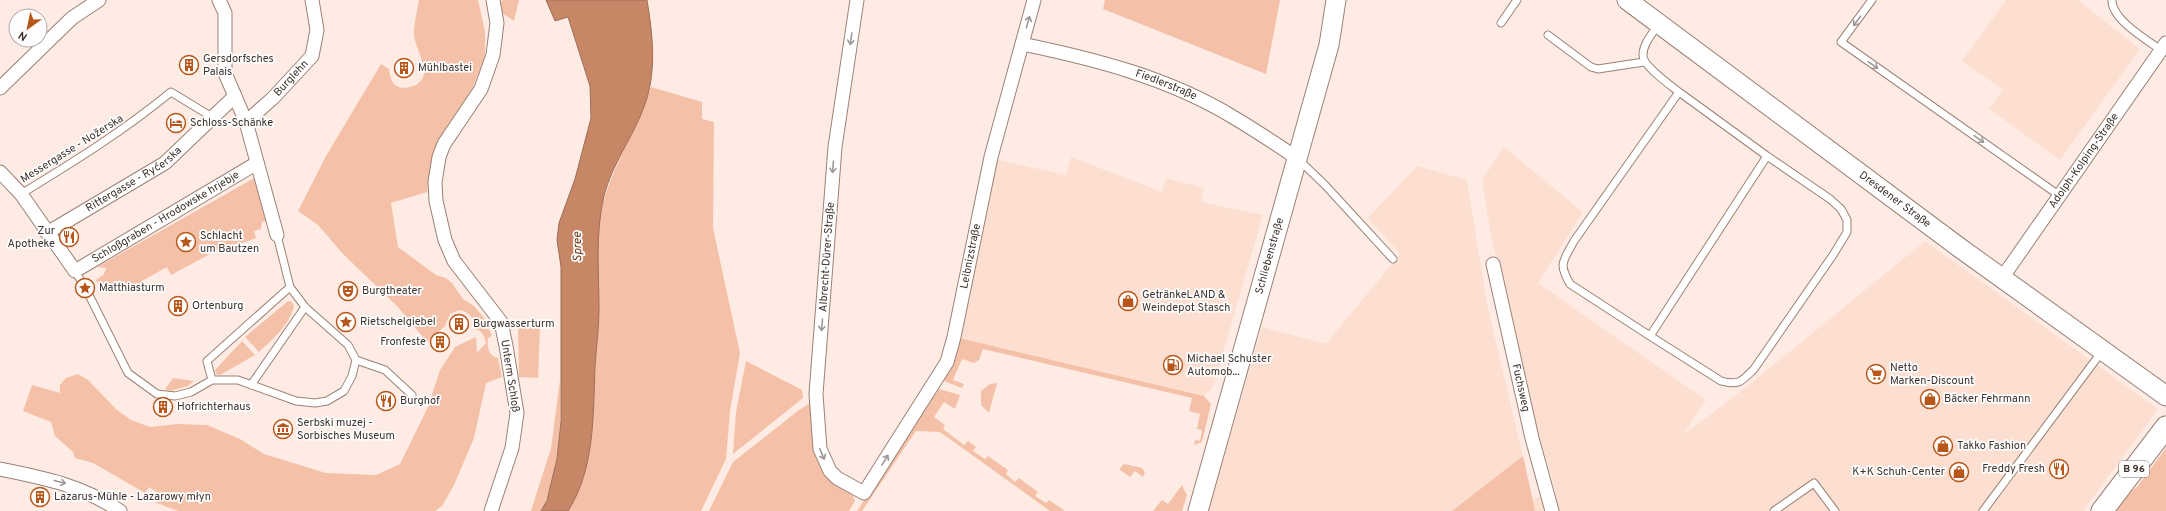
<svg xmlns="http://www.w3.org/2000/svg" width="2166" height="511" font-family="Overpass,sans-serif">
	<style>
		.built { fill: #fcdfd0 }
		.green { fill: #f4c1a8 }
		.water { fill: #c78767; stroke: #9e6e56 }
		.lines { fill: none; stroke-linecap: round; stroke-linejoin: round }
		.service-casing { stroke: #9b8175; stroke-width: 9 }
		.minor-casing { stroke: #9b8175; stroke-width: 15 }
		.secondary-casing { stroke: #9b8175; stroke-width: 21 }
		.primary-casing { stroke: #9b8175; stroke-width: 23 }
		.service { stroke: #fff; stroke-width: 7 }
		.minor { stroke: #fff; stroke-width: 13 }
		.secondary { stroke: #fff; stroke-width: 19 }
		.primary { stroke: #fff; stroke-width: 21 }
		.oneway { stroke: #9e9896 }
		.labels { text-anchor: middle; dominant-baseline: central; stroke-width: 3.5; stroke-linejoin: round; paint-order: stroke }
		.shield { fill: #fdfdfd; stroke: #776f6b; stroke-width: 1 }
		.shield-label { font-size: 10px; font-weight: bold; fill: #3d322d }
		.poi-label { font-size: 11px; fill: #3d322d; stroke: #fdfdfd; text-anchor: start }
		.street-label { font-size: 11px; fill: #3d322d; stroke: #fdfdfd }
		.water-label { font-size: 12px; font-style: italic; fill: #6e320d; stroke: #fdfdfd }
	</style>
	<rect width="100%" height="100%" fill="#feece4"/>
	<path class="built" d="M2006 0H2078L2140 49 2060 160 1989 109 2003 90 1962 61Z
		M1504 147 1583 212 1538 283 1706 400 1683 435 1739 393 1925 241 2158 409 2083 511H1208L1262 327 1326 344 1400 254 1368 218 1417 166 1467 180 1487 304 1533 499 1556 492 1529 402 1490 230 1482 180Z
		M1071 157 1162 192 1166 178 1204 188 1201 202 1263 215 1213 387 1204 396 959 338 994 159 1066 175Z"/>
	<path class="green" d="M419 0H478L485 31V56L473 87 433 156 427 192 391 203 398 247 436 275 446 278 452 283 463 299 474 306 486 320 492 336 488 338C487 347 488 356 498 358L502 377 486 383 474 438 454 485 442 506 435 511H178L154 502 158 493 149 487 145 493 93 463 75 458 73 452 55 436 51 422 23 411 32 385 60 393V385L66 378 78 374 88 380 117 410 131 420 150 427 177 424 207 425 240 439 264 454 326 473 376 475 400 464 428 407 440 370 455 347 476 337 477 353 486 343C484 334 482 330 473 329 475 319 470 312 459 310L450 314 445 326 427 342 398 307 344 255 318 225 298 211 326 156 381 64 389 69C390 76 391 84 399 87 405 89 411 87 416 85 435 74 414 49 414 34 414 23 417 11 419 0Z
		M503 0H519L514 21 499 11V3Z
		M1105 0H1280L1266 74 1103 9Z
		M651 87 702 102V119L714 122 713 228 740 353 730 411 726 459 701 511H568C594 468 593 416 595 367 596 348 599 329 599 310 599 282 595 253 599 225 605 175 636 134 651 87Z
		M256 177 268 221 262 222 261 229 254 231 256 238 227 249 225 246 171 275 167 267 142 281 136 290 111 287 101 288 96 280 104 274 106 268 97 267Z
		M288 301 292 302 294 306C289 326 273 339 259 352L245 337Z
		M518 327 540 328 538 378 519 377Z
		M959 338 1204 396 1211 404 1202 442 1194 445 1195 440 1200 441 1202 430 1197 429 1200 414 1189 411 1192 398 983 349 979 360 974 363 962 359 953 380 964 384 962 388 944 381 954 360Z
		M242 341 255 355 220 375 216 374 215 370Z
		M746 361 802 390 803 398 733 454 736 412Z
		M173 378 194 381 188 386 170 391 165 389Z
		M560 380C561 424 561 471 541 511H531L551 448Z
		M997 383 989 413 981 405V391L990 384Z
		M939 389 960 395 955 409 944 402 934 417 945 425 943 429 964 445 968 441 976 447 973 451 985 459 988 456 1008 470 1006 474 1015 482 1019 478 1038 492 1035 496 1046 503 1049 500 1065 511H1050L940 432 916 431 862 511H857Z
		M812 402 815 450 851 491 855 501 849 511H709L733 462 799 410Z
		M2166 448V511H2114L2122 498 2137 487Z
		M1523 456 1535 511H1452Z
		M1124 464 1142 468 1145 472 1143 477 1135 471 1130 477 1119 469Z
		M1182 485 1187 495 1182 511H1153L1162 500 1168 504Z"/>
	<path class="water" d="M546 0H647C653 36 657 73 644 107 633 137 612 164 604 196 595 234 599 271 599 310 599 329 596 348 595 367 593 415 595 469 568 511H541L547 500 557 459 561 421V267L557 240 559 223 575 179 591 118 590 86 568 17 555 21Z"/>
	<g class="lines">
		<defs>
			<path id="service" d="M1872 0 1841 42 2060 196
				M2112 0C2111 19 2147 40 2161 50
				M1501 23 1517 0
				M1658 25C1652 34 1643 44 1643 55 1642 65 1670 85 1679 92L1574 241C1563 262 1558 263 1570 284L1650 336 1767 156 1679 92
				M1548 35 1591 67 1598 69 1644 62
				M1298 159 1325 185 1393 259
				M21 194C75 161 122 132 171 92L212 117
				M75 271 81 281
				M89 295 128 373 157 394 175 396 191 392 212 380H238L296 401 315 403 327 401 344 391 352 376 356 360 348 345 305 307 290 287 277 235
				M1650 336 1721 381C1739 386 1742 381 1754 369L1833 255 1847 232V220L1841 209 1830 199 1767 156
				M356 360 385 370 412 395
				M212 380 207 361 290 287
				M251 385 305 307
				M1774 511 1814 483 1835 511
				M1983 511 2103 350"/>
			<g id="minor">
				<path d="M219 0 225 13V73L246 122 277 235"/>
				<path id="s1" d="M857 0 835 147 816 394 820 449 830 471 837 478 864 493 947 362 954 337 991 157 1034 0"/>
				<path id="s2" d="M1022 44C1095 59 1169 78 1233 117 1255 130 1276 144 1297 158"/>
				<path d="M0 88 72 18 99 0"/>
				<path id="s3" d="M246 122 273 98 312 56 317 30 312 0"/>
				<path id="s4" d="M0 172 21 194 75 271 257 163"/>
				<path id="s5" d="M47 233 165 163 235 96"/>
				<path id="s6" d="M1493 264 1532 438 1552 511"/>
				<path id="s7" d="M2002 278 2166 43"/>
				<path d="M0 469C45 478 81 485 120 511"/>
				<path d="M491 511 512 448 517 413 506 346 501 322 454 261 445 240 436 201 435 182 439 157 444 144 481 89 493 55 497 23 493 0"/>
			</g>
			<g id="secondary">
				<path id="s8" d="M1627 0 1960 248 2166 396"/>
				<path id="s9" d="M1198 511 1329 45 1336 0"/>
			</g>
			<path id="primary" d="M2102 511 2166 427"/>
		</defs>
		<use href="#service" class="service-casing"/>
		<use href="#minor" class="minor-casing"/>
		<use href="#secondary" class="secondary-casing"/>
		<use href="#primary" class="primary-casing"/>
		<use href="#service" class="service"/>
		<use href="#minor" class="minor"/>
		<use href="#secondary" class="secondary"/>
		<use href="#primary" class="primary"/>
	</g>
	<defs><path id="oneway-shaft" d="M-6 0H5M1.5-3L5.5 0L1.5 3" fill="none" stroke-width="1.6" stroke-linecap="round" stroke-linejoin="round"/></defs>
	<g class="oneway">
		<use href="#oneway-shaft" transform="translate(1857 21) rotate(127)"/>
		<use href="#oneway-shaft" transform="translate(1028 22) rotate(-74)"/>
		<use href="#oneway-shaft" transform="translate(851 39) rotate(98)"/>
		<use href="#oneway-shaft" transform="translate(1873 65) rotate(35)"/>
		<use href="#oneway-shaft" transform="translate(1979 139) rotate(35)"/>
		<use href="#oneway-shaft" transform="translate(833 167) rotate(94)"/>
		<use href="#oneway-shaft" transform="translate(822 325) rotate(95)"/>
		<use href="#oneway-shaft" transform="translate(822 454) rotate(67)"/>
		<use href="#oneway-shaft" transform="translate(885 460) rotate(-58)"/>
		<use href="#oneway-shaft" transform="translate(60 482) rotate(14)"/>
	</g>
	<defs>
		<symbol id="building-ring" viewBox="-11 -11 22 22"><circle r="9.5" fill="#fdfdfd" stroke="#b85619" stroke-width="1.5"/><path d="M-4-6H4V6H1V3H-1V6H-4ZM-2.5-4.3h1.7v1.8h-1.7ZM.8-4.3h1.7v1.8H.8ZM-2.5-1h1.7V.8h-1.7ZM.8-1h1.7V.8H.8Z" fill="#b85619"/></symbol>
		<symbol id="hotel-ring" viewBox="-11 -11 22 22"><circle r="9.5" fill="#fdfdfd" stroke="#b85619" stroke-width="1.5"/><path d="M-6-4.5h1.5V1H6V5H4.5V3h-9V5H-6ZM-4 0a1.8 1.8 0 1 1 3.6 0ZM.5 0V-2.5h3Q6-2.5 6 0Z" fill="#b85619"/></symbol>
		<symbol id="restaurant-ring" viewBox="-11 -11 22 22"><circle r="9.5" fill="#fdfdfd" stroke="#b85619" stroke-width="1.5"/><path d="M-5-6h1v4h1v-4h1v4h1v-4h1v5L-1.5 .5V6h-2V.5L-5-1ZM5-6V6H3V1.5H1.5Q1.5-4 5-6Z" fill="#b85619"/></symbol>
		<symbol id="sight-ring" viewBox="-11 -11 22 22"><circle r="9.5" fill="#fdfdfd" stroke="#b85619" stroke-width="1.5"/><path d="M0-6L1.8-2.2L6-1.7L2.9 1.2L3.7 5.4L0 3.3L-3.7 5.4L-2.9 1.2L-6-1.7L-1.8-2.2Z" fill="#b85619"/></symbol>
		<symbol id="theatre-ring" viewBox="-11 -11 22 22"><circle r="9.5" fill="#fdfdfd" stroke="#b85619" stroke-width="1.5"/><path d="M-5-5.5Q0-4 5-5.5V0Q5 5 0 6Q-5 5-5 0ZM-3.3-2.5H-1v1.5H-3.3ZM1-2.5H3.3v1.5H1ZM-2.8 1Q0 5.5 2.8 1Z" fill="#b85619"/></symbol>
		<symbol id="shop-ring" viewBox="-11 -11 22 22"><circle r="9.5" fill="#fdfdfd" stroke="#b85619" stroke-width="1.5"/><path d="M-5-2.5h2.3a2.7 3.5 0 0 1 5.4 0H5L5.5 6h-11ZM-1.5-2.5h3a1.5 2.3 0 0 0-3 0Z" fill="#b85619"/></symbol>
		<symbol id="fuel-ring" viewBox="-11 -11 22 22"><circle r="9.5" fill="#fdfdfd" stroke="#b85619" stroke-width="1.5"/><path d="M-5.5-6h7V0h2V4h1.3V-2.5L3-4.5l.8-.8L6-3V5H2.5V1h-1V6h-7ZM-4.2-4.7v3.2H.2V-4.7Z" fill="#b85619"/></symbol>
		<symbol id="supermarket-ring" viewBox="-11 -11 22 22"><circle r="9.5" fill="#fdfdfd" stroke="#b85619" stroke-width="1.5"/><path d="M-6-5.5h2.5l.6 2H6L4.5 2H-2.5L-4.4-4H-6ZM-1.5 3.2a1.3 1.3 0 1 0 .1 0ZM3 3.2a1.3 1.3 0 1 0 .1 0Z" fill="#b85619"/></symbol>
		<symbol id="museum-ring" viewBox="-11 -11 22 22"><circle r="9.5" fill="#fdfdfd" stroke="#b85619" stroke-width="1.5"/><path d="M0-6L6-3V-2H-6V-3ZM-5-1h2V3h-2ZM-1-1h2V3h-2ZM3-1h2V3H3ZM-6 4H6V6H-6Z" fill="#b85619"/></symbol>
	</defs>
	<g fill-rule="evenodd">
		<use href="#building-ring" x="178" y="54" width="22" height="22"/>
		<use href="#building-ring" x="393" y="57" width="22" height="22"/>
		<use href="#hotel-ring" x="165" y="112" width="22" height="22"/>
		<use href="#restaurant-ring" x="58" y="226" width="22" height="22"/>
		<use href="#sight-ring" x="175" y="231" width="22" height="22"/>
		<use href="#sight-ring" x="74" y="277" width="22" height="22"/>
		<use href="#theatre-ring" x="337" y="280" width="22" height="22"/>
		<use href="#shop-ring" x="1117" y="290" width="22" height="22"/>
		<use href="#building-ring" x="167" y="295" width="22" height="22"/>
		<use href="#sight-ring" x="335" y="311" width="22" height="22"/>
		<use href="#building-ring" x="448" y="313" width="22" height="22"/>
		<use href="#building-ring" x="429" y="331" width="22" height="22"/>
		<use href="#fuel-ring" x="1162" y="354" width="22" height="22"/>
		<use href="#supermarket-ring" x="1865" y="363" width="22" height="22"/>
		<use href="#shop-ring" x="1919" y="388" width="22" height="22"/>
		<use href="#restaurant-ring" x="375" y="390" width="22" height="22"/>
		<use href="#building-ring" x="152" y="396" width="22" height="22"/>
		<use href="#museum-ring" x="272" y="418" width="22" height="22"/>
		<use href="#shop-ring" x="1932" y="435" width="22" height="22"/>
		<use href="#restaurant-ring" x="2048" y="458" width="22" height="22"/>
		<use href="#shop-ring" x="1948" y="461" width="22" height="22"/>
		<use href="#building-ring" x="29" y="486" width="22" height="22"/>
	</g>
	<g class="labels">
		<rect class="shield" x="2119" y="461" width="30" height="16" rx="3"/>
		<g class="shield-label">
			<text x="2134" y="469">B 96</text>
		</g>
		<g class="poi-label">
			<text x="203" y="59">Gersdorfsches<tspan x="203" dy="13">Palais</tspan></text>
			<text x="418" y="68">Mühlbastei</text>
			<text x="190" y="123">Schloss-Schänke</text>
			<text x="55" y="231" text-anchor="end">Zur<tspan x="55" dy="13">Apotheke</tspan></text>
			<text x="200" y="236">Schlacht<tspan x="200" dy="13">um Bautzen</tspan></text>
			<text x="99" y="288">Matthiasturm</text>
			<text x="362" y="291">Burgtheater</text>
			<text x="1142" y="295">GetränkeLAND &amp;<tspan x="1142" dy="13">Weindepot Stasch</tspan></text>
			<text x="192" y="306">Ortenburg</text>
			<text x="360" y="322">Rietschelgiebel</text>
			<text x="473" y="324">Burgwasserturm</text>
			<text x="426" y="342" text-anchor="end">Fronfeste</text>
			<text x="1187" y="359">Michael Schuster<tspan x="1187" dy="13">Automob...</tspan></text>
			<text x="1890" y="368">Netto<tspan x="1890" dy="13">Marken-Discount</tspan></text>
			<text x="1944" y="399">Bäcker Fehrmann</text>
			<text x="400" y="401">Burghof</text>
			<text x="177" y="407">Hofrichterhaus</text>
			<text x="297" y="423">Serbski muzej -<tspan x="297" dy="13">Sorbisches Museum</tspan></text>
			<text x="1957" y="446">Takko Fashion</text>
			<text x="2045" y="469" text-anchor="end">Freddy Fresh</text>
			<text x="1945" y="472" text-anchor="end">K+K Schuh-Center</text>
			<text x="54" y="497">Lazarus-Mühle - Lazarowy młyn</text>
		</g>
		<g class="street-label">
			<text stroke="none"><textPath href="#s3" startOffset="63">Burglehn</textPath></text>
			<text stroke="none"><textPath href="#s2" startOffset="150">Fiedlerstraße</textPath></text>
			<text transform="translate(72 149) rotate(-32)">Messergasse - Nožerska</text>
			<text stroke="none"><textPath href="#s7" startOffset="143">Adolph-Kolping-Straße</textPath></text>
			<text stroke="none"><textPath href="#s5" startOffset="102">Rittergasse - Ryćerska</textPath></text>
			<text stroke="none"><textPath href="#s8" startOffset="334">Dresdener Straße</textPath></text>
			<text stroke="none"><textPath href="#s4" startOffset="230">Schloßgraben - Hrodowske hrjebje</textPath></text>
			<text stroke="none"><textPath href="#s1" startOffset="780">Leibnizstraße</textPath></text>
			<text stroke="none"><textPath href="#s9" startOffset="265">Schliebenstraße</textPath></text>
			<text transform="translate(827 257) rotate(-86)">Albrecht-Dürer-Straße</text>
			<text transform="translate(510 376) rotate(81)">Unterm Schloß</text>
			<text stroke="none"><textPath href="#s6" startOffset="127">Fuchsweg</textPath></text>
		</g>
		<g class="water-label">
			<text transform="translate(578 247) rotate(-91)">Spree</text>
		</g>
	</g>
	<g transform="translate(28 28) rotate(213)"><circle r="19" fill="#fdfdfd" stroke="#b0acaa"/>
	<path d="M0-3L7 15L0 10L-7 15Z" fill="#b85619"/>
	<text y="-6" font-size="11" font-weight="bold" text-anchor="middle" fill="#3d322d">N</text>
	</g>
</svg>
